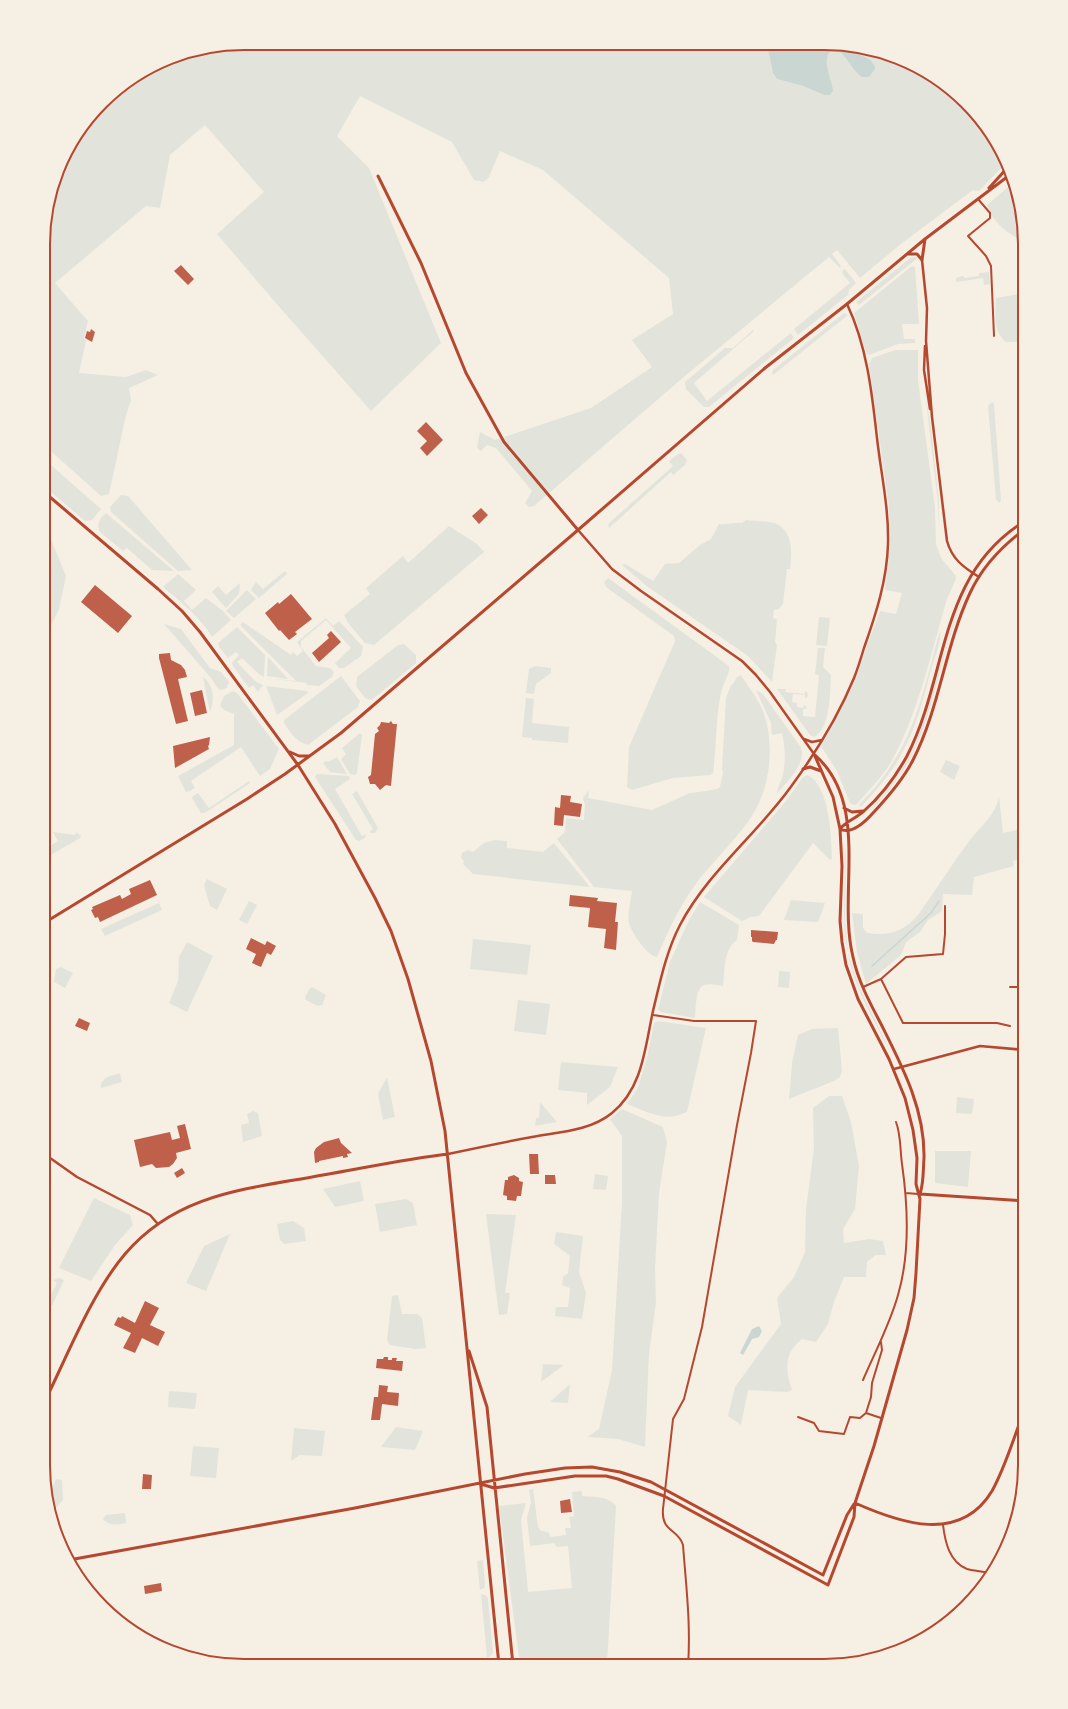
<svg xmlns="http://www.w3.org/2000/svg" width="1068" height="1709" font-family="Rubik,sans-serif">
	<style>
		.green { fill: #e2e4dc }
		.water { fill: #c9d6d2 }
		.lines { fill: none; stroke-linecap: round; stroke-linejoin: round }
		.stream { stroke: #c9d6d2; stroke-width: 1.5 }
		.building { fill: #bf614a }
		.minor { stroke: #b5482f; stroke-width: 2 }
		.tertiary { stroke: #b5482f; stroke-width: 2.5 }
		.secondary { stroke: #b5482f; stroke-width: 3 }
		.rim { fill: none; stroke: #b5482f; stroke-width: 2 }
	</style>
	<rect width="100%" height="100%" fill="#f6efe4"/>
	<path class="green" d="M244 43 727 44C735 56 745 47 753 44 757 43 763 44 767 45L773 73 777 79 803 86 824 95 832 93 833 91C830 80 819 53 835 49L841 51 858 75 873 62 854 52 848 45H851L901 58 947 85 984 122 1007 162 979 191 973 190 901 244 860 278 837 250 832 254 841 266 840 268 829 257 685 376 534 506 529 507 525 503 532 491 496 448 487 445 481 451 477 448 480 432 495 440 591 408 652 367 632 340 673 314 669 278 543 170 500 151 489 177 484 182 474 180 452 142 360 96 337 136 369 168 441 343 371 411 275 302 217 234 264 192 205 125 170 155 160 208 146 206 55 283 88 321 84 339 86 340 79 373 126 377 146 370 158 375 129 388 131 400 126 415 109 494 101 496 44 445 45 218 64 155 111 93 167 58Z
		M1013 183 1024 241C1014 238 998 226 992 216 990 213 989 209 987 205Z
		M915 257 918 258 859 305 856 302 910 258Z
		M912 266 915 267 919 324H902L904 339H915V343L898 344 869 355 866 353 854 313Z
		M845 269 856 283 849 290 848 295 798 335 794 329 850 283 842 273 843 270Z
		M989 272 990 284 984 285 983 278 956 282V278L963 276 965 278 979 276V273Z
		M1019 294 1025 342H1006C993 333 995 312 996 298Z
		M844 313 848 315 773 375 772 373 773 370Z
		M753 330 754 331 694 383 707 401 791 333 794 338 709 407H704L686 389 685 382 725 348H733Z
		M895 350H918V380L935 508 936 544 941 558 956 576V579L947 599C931 653 918 715 890 764 881 778 868 791 857 804L854 805 850 803 837 771 821 746 853 684 880 611 896 614 902 593 885 590 890 547 889 507 869 364 872 358Z
		M925 392 931 428 939 502V526L938 503Z
		M992 402 994 404 1001 499 1000 503 996 500 988 406Z
		M681 453 687 460 685 465 673 475 671 472 609 528 608 524 673 466 669 461 678 454Z
		M44 459 101 509 92 520 85 521 44 486Z
		M121 495 128 496 192 570 178 571 111 512 110 507Z
		M106 513 174 571 152 570 127 548 123 551 100 532C96 524 100 518 106 513Z
		M746 520C754 521 766 521 774 523 794 530 792 553 790 569H787L783 604 779 609 774 610 773 618 777 619 775 642 777 645 772 682 748 656 648 587 622 565 625 564 653 581 665 564 679 563 700 545 711 539 719 524C727 525 733 522 742 523Z
		M44 522 66 576 59 609 44 640Z
		M449 526 477 544 484 552 374 645 365 643 348 623 344 615 370 594 366 588 403 556 408 563Z
		M285 571 287 574 259 598 251 590 256 582 263 589Z
		M178 574 196 590 184 601 192 610 206 598 222 610 231 620 212 637C200 617 181 602 163 587Z
		M608 578 729 666C730 673 724 682 722 689 715 716 717 745 713 773L710 775 673 778 632 790 627 787 629 747 675 641 674 636 606 587 604 582Z
		M240 583 239 594 226 608 212 592 218 586 226 595Z
		M968 586 969 587C942 641 938 705 910 759 899 779 884 796 869 813L898 776 913 751 925 718 955 617Z
		M247 590 256 599 234 618 226 611Z
		M819 617 830 618 827 646 816 645Z
		M326 618 333 626 339 621 363 647 361 656 344 668H339L335 663 351 648 326 620 301 641V647L316 666 330 668 334 672 332 677 319 686 307 685V683L266 678 296 681 240 625 243 622 291 655 293 652 297 656 303 651 297 642Z
		M164 624 181 629 210 668 221 672 229 682 227 688 221 690 218 689 211 678Z
		M237 627 265 655 264 677 259 674 242 658 237 662 255 681 263 685 258 692 253 685 249 688 233 666 232 663 239 655 236 652 228 658 219 647 218 643Z
		M940 631C942 640 935 657 932 666 924 696 917 726 902 753 892 773 876 790 861 807L859 805C871 792 883 779 892 764 918 725 927 676 940 631Z
		M404 644 416 655V663L373 699 370 700 365 698 356 686 357 677 398 645Z
		M818 648H825L823 667 831 675C830 692 831 728 814 737L810 735 777 689H786L785 692 805 694V691L807 692 808 696 805 699V695L793 694 792 702 797 703V707L803 708 804 705H805L807 709H803V716L815 717 819 675 815 674Z
		M268 657 288 679 267 676Z
		M535 666 551 668V673L536 684 534 694 526 693 529 669Z
		M741 675C749 688 761 702 765 717 775 750 769 792 750 819 735 840 717 858 701 877 681 903 670 927 657 957 646 955 632 933 629 923 627 917 631 899 632 891L594 887 557 839 565 832 566 818 584 820 585 805 583 798 589 790 588 798 652 810 690 793 706 791 717 789 720 787 723 773 722 769 726 698 731 685 733 684 737 677Z
		M341 676 360 701 358 707 308 745C297 743 290 732 284 723V720Z
		M203 677C214 685 215 700 210 712Z
		M266 686 307 691 308 693 277 715Z
		M756 690 763 694 800 746C809 762 786 782 777 794 777 787 782 781 783 774 786 760 785 746 782 733L772 735 771 723Z
		M233 691 237 693 279 749 270 769 260 776 241 747 191 781 195 788 190 791 186 792 178 776 234 745V714L224 710 220 706 224 696Z
		M526 698 534 699 532 723 569 727 568 743 532 740V738L522 737Z
		M360 733 362 735 357 773 355 775 350 774 341 759 346 754 342 748Z
		M337 757 347 774 330 772 323 763 327 761 328 762Z
		M946 760 960 766 954 780 940 772Z
		M317 774 349 776 350 779 335 789 362 836 366 834 365 838 359 841 356 840 315 777Z
		M808 775C830 787 831 835 832 858L830 860 813 843 759 916 750 917 742 921 704 897 786 801 803 777Z
		M249 781 250 783 205 813H201L192 798 193 796 198 793 209 808Z
		M357 791 378 828 375 833H370V831L373 829 352 794Z
		M999 796 1003 833 1025 828V857L1013 861 1014 866 974 877 972 895 943 894 942 911 928 920 920 932 906 942 901 955 866 984 857 952 852 913 863 914V928L867 933C890 936 903 932 918 915 935 891 950 867 967 844 978 828 996 816 999 796Z
		M53 832 75 835 76 832 81 836 80 838 44 859V850L58 841Z
		M495 840 507 841V848L543 852 554 843 590 887 473 874 463 864 464 862 461 857 462 853 468 850 473 852 484 843Z
		M845 846 846 856 845 919 848 953 860 989 892 1055C874 1021 853 986 847 948 841 914 846 880 845 846Z
		M207 879 227 889 217 910 210 906 204 885Z
		M791 900 825 903 818 922 784 920Z
		M249 901 257 905 247 924 239 920Z
		M700 902 739 925 737 940C723 950 725 970 723 986 718 985 709 983 704 985 695 989 696 1009 695 1018L661 1012 658 1010 670 962 688 922Z
		M159 903 162 910 105 936 101 929Z
		M473 939 531 945 527 975 470 969Z
		M187 942 213 956 187 1012 169 1003 178 981 179 957Z
		M61 967 73 973 65 988 54 982 56 969Z
		M779 971 790 972 789 988 778 987Z
		M312 987 326 995 322 1005 318 1006 306 1000 305 997 310 988Z
		M518 1000 550 1004 546 1035 514 1031Z
		M658 1021 706 1028 687 1112C665 1123 648 1112 627 1104L638 1087 647 1058 654 1023Z
		M838 1028 842 1071 840 1077 834 1081 789 1099 792 1063 798 1035 812 1029Z
		M561 1062 618 1067 610 1087 587 1105V1093L558 1090Z
		M120 1073 122 1082 101 1088C101 1076 110 1077 120 1073Z
		M387 1077 395 1117 383 1120 378 1094Z
		M829 1096H842L851 1122 859 1166 855 1209 843 1229 844 1243 869 1239 883 1241 886 1255H876L867 1262 866 1277H844L834 1302 828 1324 816 1342 802 1339C784 1353 785 1370 792 1390L787 1392 748 1390 741 1425 728 1416 735 1387 781 1324 777 1298 794 1277 805 1252 806 1209 814 1148 813 1108Z
		M957 1097 974 1099 972 1114 956 1113Z
		M540 1102 557 1122 535 1126 536 1118H539Z
		M622 1109 663 1127 667 1142 659 1193 655 1269 656 1303 649 1353 645 1447 618 1439 587 1437 599 1429 612 1370 622 1202V1136L610 1119Z
		M253 1111 258 1113 262 1136 243 1142 241 1125 249 1123 247 1114Z
		M935 1151H971L968 1187 935 1183Z
		M595 1174 608 1176 606 1190 593 1189Z
		M360 1181 364 1201 335 1207 323 1189Z
		M94 1198 130 1215 133 1225 115 1245 91 1281 59 1268Z
		M406 1199 413 1203 417 1225 380 1232 375 1204Z
		M486 1214 516 1215 505 1293H510L507 1314 499 1315Z
		M293 1221 304 1228 306 1241 284 1244 280 1240 277 1224Z
		M556 1232 583 1236 579 1272 586 1293 582 1319 555 1316 556 1307H568L570 1288 562 1285 563 1277 568 1273 570 1256 554 1244Z
		M230 1234 206 1291 186 1283 204 1246Z
		M60 1278 64 1280 52 1306 44 1303 43 1301 44 1299 48 1300 57 1283 53 1280Z
		M398 1295 402 1314H417L422 1318 426 1348 415 1349 390 1345 387 1340 392 1296Z
		M543 1364 564 1365 541 1382Z
		M570 1384 568 1403 550 1402Z
		M169 1391 197 1393 195 1409 168 1407Z
		M396 1427 423 1431 415 1450 381 1447Z
		M294 1428 325 1431 322 1456 300 1455 291 1461Z
		M193 1446 219 1448 216 1478 190 1476Z
		M56 1479 62 1480 63 1500 52 1512 49 1495Z
		M533 1489 538 1527 540 1530 549 1533 550 1537 566 1535 565 1528H571L569 1517 574 1516 572 1492 582 1491V1496C593 1497 609 1496 616 1506L607 1665H520L499 1506 526 1503 521 1520 528 1592 572 1588 568 1546 557 1547 554 1543 530 1546 527 1518 531 1502 529 1490Z
		M125 1513 126 1523C118 1525 109 1526 103 1519L106 1515Z
		M483 1560 485 1585 484 1588 480 1590 477 1561Z
		M481 1594 485 1595 488 1598 493 1653 489 1657H487Z"/>
	<path class="water" d="M767 45H848C856 58 874 55 875 69L869 77H862C851 71 844 47 832 50 820 59 832 79 833 91L830 95H824L803 86 777 79 773 73Z
		M759 1326 762 1331 759 1337 752 1339 743 1355 740 1353 752 1329Z"/>
	<g class="lines">
		<path class="stream" d="M872 966 931 913 939 901"/>
	</g>
	<path class="building" d="M181 265 194 279 188 285 174 271Z
		M91 329 95 332 92 342 85 338 87 331 90 332Z
		M426 422 443 440 427 456 420 448 427 441 417 431Z
		M481 508 488 515 479 524 472 516Z
		M95 585 132 616 118 633 81 602Z
		M291 594 312 619 295 632 297 634 289 640 280 630 279 631 265 613 278 602 279 604Z
		M331 631 341 642 319 662 312 653 329 638 327 635Z
		M170 653 171 660 181 665 185 670 187 677 178 679 188 721 176 724 159 658V654Z
		M202 690 207 713 195 716 190 693Z
		M391 721 393 724H397L391 786 386 785 380 790 375 784H370L368 777 371 775 375 734 379 731 377 728 380 725 381 722 389 723Z
		M210 737 209 745 208 746 209 749 175 768 173 746Z
		M561 795 571 796 570 802 582 804 580 817 564 815 563 826 554 825 555 807 560 808Z
		M150 880 157 895 100 922 98 917 95 918 91 910 93 909 92 907 120 895 122 899 131 894 129 889Z
		M570 895 598 898 597 901 617 903 615 922H618L616 950 604 948 606 929 588 927 590 908 569 906Z
		M751 930 778 932 777 940H776L774 944 753 942 752 941V937H751Z
		M251 938 265 945 267 941 276 946 271 955 267 953 261 967 252 963 256 954 246 949Z
		M79 1018 90 1023 87 1031 75 1026Z
		M185 1124 191 1149 176 1153 177 1158 173 1164 169 1167 156 1168 152 1164 140 1167 134 1140 170 1132 172 1140 180 1138 177 1126Z
		M339 1138 341 1143 352 1153 347 1154 348 1157 343 1158V1156L319 1161V1162L315 1163 314 1152 316 1148 324 1142Z
		M529 1154H538L539 1174H530Z
		M182 1168 185 1173 177 1178 174 1173Z
		M514 1175 519 1178V1181L523 1182 521 1196H517L516 1201 507 1200V1196L503 1195 505 1180H508V1177Z
		M545 1175H555L556 1184H545Z
		M145 1301 159 1308 150 1325 165 1332 158 1346 142 1338 135 1353 123 1348 131 1333 114 1325 118 1317 121 1318 122 1316 135 1323Z
		M384 1357H388V1360H392V1358H397L396 1361H403L402 1371 376 1368 377 1359H383Z
		M379 1385 388 1386 387 1392 399 1393 398 1406 382 1404 380 1420H371L374 1397H378Z
		M143 1474 152 1475 151 1489H142Z
		M570 1499 572 1512 561 1513 560 1501Z
		M161 1583 162 1591 145 1594 144 1586Z"/>
	<g class="lines">
		<path class="minor" d="M978 199 990 213V218L968 236 986 256 991 266 994 336
			M881 979 903 1023H997L1010 1026
			M863 987 881 979 906 957 943 954 945 934V906
			M1010 987H1025
			M653 1015 694 1021H756L751 1053 737 1125 702 1327 684 1399 673 1419 663 1509C661 1533 678 1528 683 1545 686 1585 691 1625 688 1666
			M906 1193 918 1194
			M1019 1200 1025 1093
			M863 1380C875 1352 890 1324 898 1295 910 1254 908 1206 902 1164 900 1150 901 1135 896 1122
			M866 1413 881 1418
			M798 1417 814 1423 819 1431 844 1434 850 1417 860 1418 866 1413 871 1397 872 1383 882 1350 881 1342
			M943 1525C945 1541 949 1562 967 1569 975 1571 984 1572 992 1573"/>
		<path class="tertiary" d="M922 260 927 308 926 341
			M926 341 932 417 947 541C952 559 963 567 979 577
			M925 346 924 370 930 409
			M578 530 612 569 641 591 742 661 756 675 770 692 814 754
			M804 739 812 742 822 740
			M894 1069 980 1046 1025 1050
			M43 1153 77 1177 150 1215 157 1223
			M448 1154C476 1148 504 1142 532 1137 559 1132 590 1131 612 1113 643 1088 645 1047 653 1011 660 982 666 952 680 925 707 873 756 835 790 788 815 754 838 717 854 678 858 668 861 658 864 648 876 614 887 580 888 544 889 508 881 474 877 438 872 393 867 346 847 304"/>
		<path class="secondary" d="M378 176 421 263 466 373 504 442 578 530
			M989 188 1009 166
			M907 254H917L922 260
			M922 260 925 239
			M44 492 158 589 182 611 200 632 298 765 335 824 375 898 391 931 408 979 431 1061 445 1131 499 1665
			M290 752 299 756H309
			M815 755C871 805 837 893 853 957 858 981 870 1003 881 1024 902 1066 925 1109 924 1158 923 1170 924 1182 920 1194
			M803 769 810 767 821 771
			M844 808 852 812 863 811
			M840 829C846 821 857 818 864 811 881 796 896 776 907 756 949 674 937 575 1025 521
			M840 829C852 835 865 822 873 813 888 797 903 780 913 760 940 707 945 646 970 593 982 567 1002 546 1025 529
			M44 923 247 799 285 774 341 733 578 530 765 368 847 304 925 239 1011 174
			M920 1194 1025 1201
			M469 1351 487 1407 513 1665
			M43 1405C67 1357 91 1294 125 1254 178 1192 249 1189 323 1175 364 1168 406 1159 448 1154
			M481 1484 494 1488 575 1476H606L618 1479 664 1496 828 1585 854 1517 855 1503 874 1446 907 1330 914 1298 916 1273 920 1199 916 1184 917 1158 913 1130 905 1098 889 1059 858 999 846 965 842 942 840 921 842 866 840 829 833 797 814 754
			M855 1503C900 1523 960 1544 992 1491 1006 1466 1014 1436 1025 1409
			M69 1560 355 1508 525 1474 565 1468 592 1467 620 1472 651 1482 823 1575 847 1515 854 1504"/>
	</g>
	<path d="M0 0H1068V1709H0ZM244 50H824A194 194 0 0 1 1018 244V1465A194 194 0 0 1 824 1659H244A194 194 0 0 1 50 1465V244A194 194 0 0 1 244 50Z" fill="#f6efe4" fill-rule="evenodd"/>
	<path class="rim" d="M244 50H824A194 194 0 0 1 1018 244V1465A194 194 0 0 1 824 1659H244A194 194 0 0 1 50 1465V244A194 194 0 0 1 244 50Z"/>
</svg>
